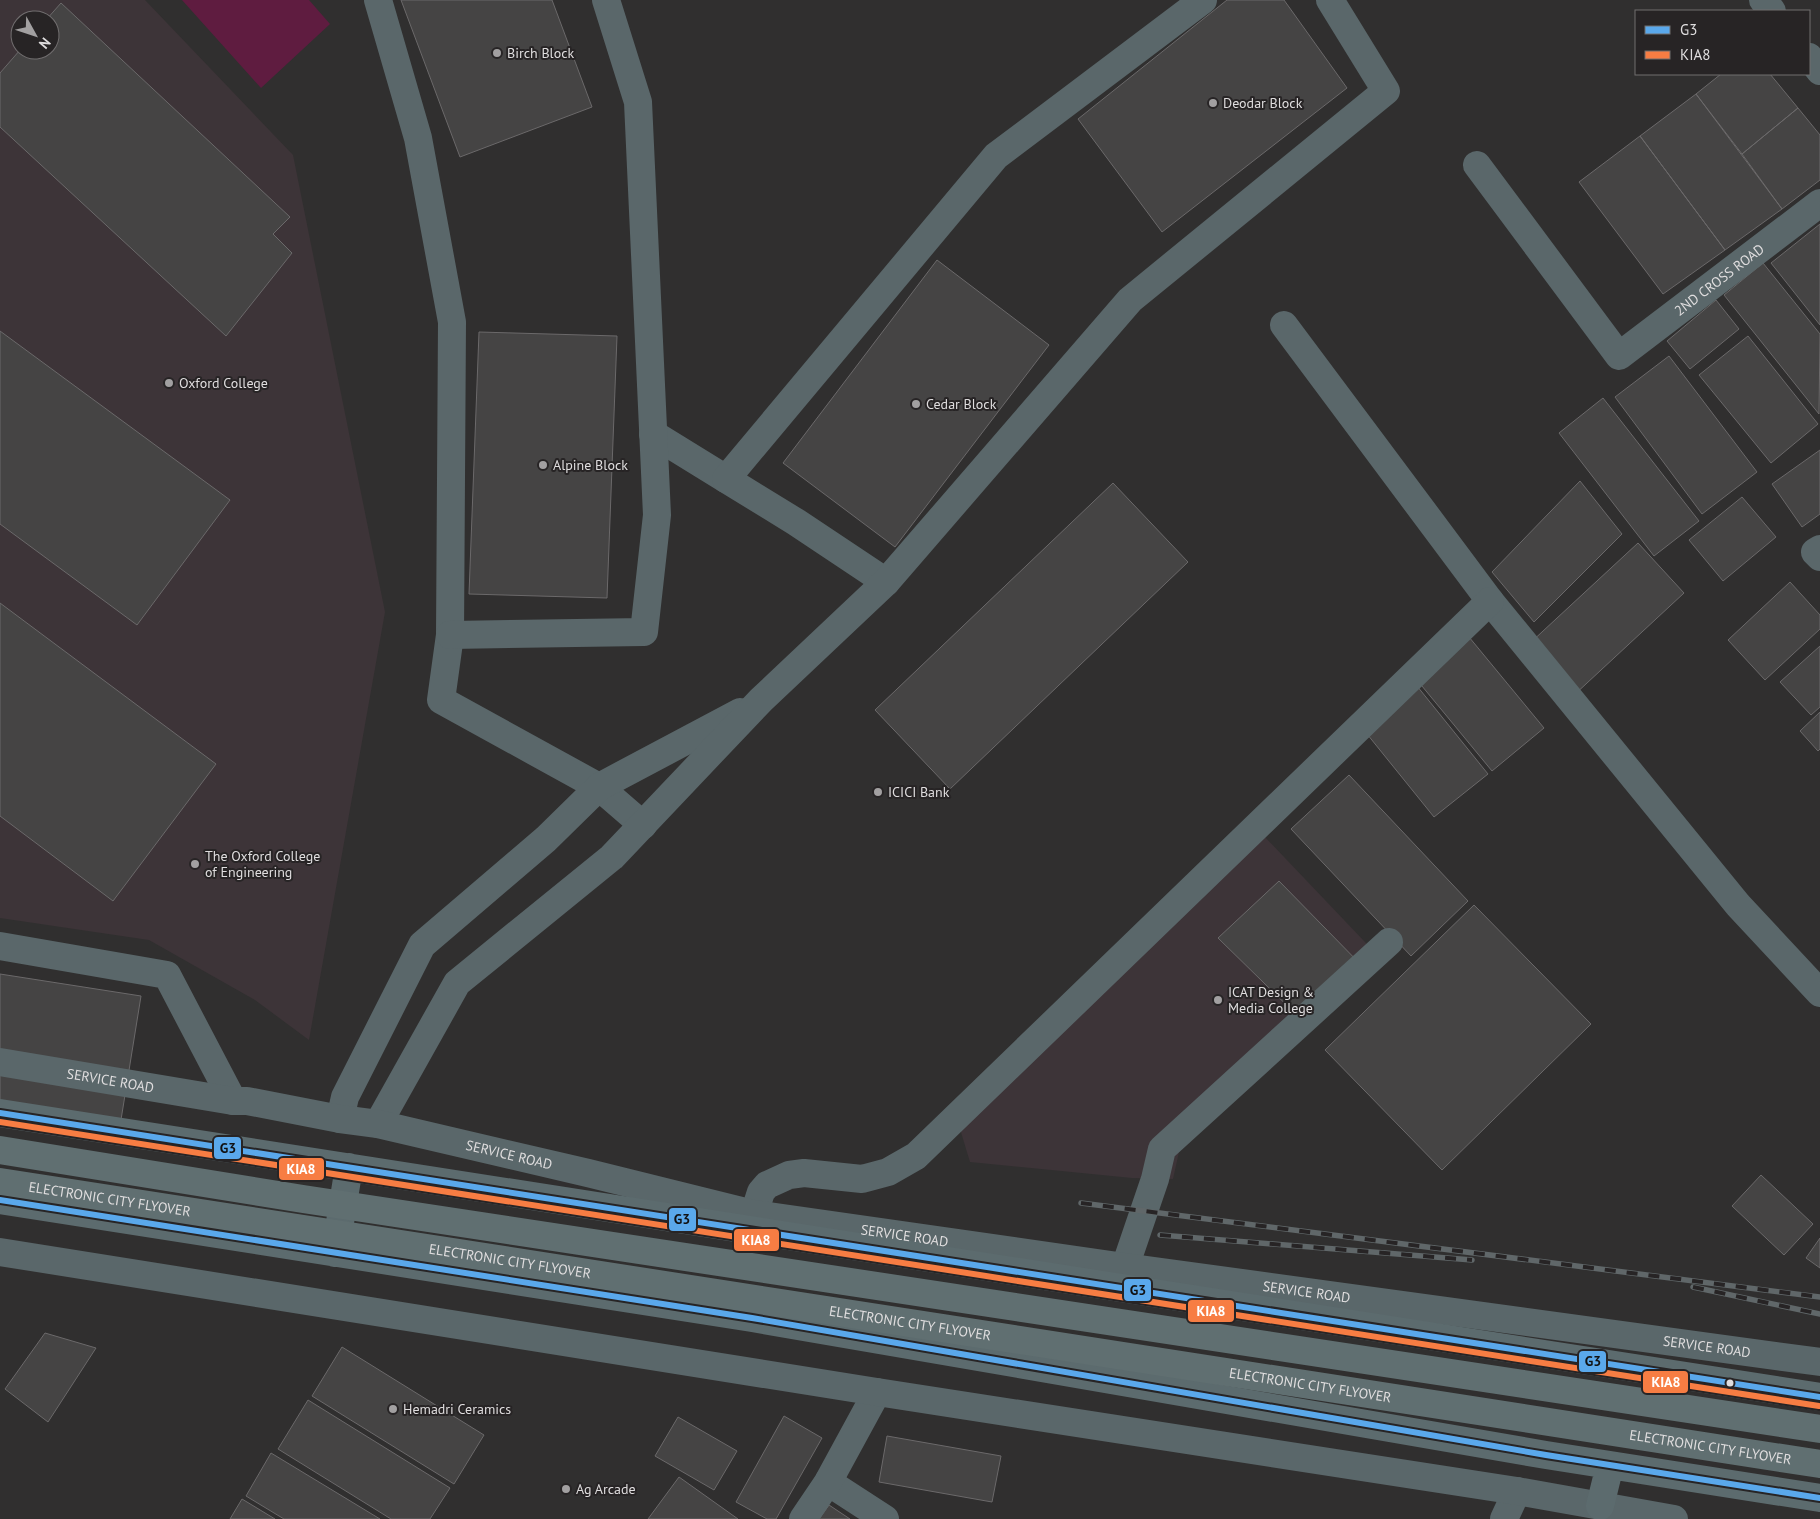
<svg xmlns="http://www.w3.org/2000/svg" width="1820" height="1519" font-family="'PT Sans',sans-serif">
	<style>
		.built { fill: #3d3438; fill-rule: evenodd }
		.green { fill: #5f1c40 }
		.building { fill: #454444; stroke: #6b696a }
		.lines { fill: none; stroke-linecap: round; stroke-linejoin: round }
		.minor { stroke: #5a676a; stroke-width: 28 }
		.tertiary { stroke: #5a676a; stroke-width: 28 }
		.trunk { stroke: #5c6b6e; stroke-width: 28 }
		.rail-casing { stroke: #606769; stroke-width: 5.5 }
		.rail { stroke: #272425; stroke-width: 4; stroke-dasharray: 11; stroke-linecap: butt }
		.motorway-bridge { stroke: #606f71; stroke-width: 28 }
		.bus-1-casing { stroke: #272425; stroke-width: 10 }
		.bus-2-casing { stroke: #272425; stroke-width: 10 }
		.bus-1 { stroke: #5aa8eb; stroke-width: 6 }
		.bus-2 { stroke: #f77d43; stroke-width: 6 }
		.poi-dot { fill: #a2a0a1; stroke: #272425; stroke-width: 2 }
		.bus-dot { fill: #dfddde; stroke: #272425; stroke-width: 2 }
		.labels { text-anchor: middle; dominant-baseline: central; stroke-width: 4; stroke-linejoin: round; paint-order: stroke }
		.poi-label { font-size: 14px; fill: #dfddde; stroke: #272425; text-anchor: start }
		.street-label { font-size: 14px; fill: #dfddde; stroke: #272425 }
		.line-badge { stroke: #272425; stroke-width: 2 }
		.badge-label { font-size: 14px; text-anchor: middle; font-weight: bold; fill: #fff }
		.pale-badge-label { font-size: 14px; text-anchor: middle; font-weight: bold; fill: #111 }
	</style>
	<rect width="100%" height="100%" fill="#302f2f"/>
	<path class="built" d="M0 0H145L293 155 385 612 309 1040 255 1000 149 940 0 918ZM20 20H50V50H20Z
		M1263 835 1384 962 1179 1152 1173 1179 1132 1178 970 1162 960 1129Z"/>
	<path class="green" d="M182 0H309L330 24 261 88Z"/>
	<path class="building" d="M401 0H552L592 107 460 157Z
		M1227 0H1284L1347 88 1162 232 1078 119Z
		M61 3 290 217 273 234 292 253 226 336 0 127V73L20 50H50V20H46Z
		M1721 74H1770L1798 108 1742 154 1696 94Z
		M1696 94 1782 209 1725 250 1640 136Z
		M1798 108 1820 135V180L1782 209 1742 154Z
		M1640 136 1725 250 1663 294 1579 182Z
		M1820 224V325L1771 263Z
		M937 260 1049 345 895 547 783 463Z
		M1763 263 1820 334 1819 414 1724 295Z
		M1716 300 1739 329 1690 369 1667 341Z
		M0 331 230 500 137 625 0 524Z
		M479 332 617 336 607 598 469 594Z
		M1748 336 1818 424 1771 463 1699 375Z
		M1669 356 1757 472 1702 514 1615 397Z
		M1603 398 1699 521 1654 556 1559 433Z
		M1820 450V514L1802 527 1772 484Z
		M1580 481 1622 534 1534 622 1492 572Z
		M1113 483 1188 562 950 789 875 710Z
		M1742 497 1776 537 1723 581 1689 540Z
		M1638 543 1684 593 1573 696 1529 644Z
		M1790 582 1820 615V629L1765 680 1728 640Z
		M0 603 216 764 113 901 0 816Z
		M1469 637 1544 728 1492 771 1417 680Z
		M1820 646V707L1811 715 1780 682Z
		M1417 686 1488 774 1434 817 1363 729Z
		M1820 712V749L1818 751 1800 731Z
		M1349 775 1468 901 1411 956 1291 829Z
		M1279 881 1368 972 1310 1028 1218 938Z
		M1474 905 1591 1024 1442 1170 1325 1050Z
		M0 974 141 996 120 1126 0 1107Z
		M1761 1175 1813 1224 1784 1255 1732 1206Z
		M1820 1238V1268L1806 1258Z
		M45 1333 96 1348 48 1422 5 1389Z
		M342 1347 484 1435 454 1484 312 1396Z
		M308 1400 450 1488 430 1519H391L278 1449Z
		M784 1416 822 1438 776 1519H767L736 1502Z
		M678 1417 737 1451 714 1490 655 1456Z
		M887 1436 1001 1456 992 1502 879 1482Z
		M271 1453 380 1519H284L246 1496Z
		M679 1477 738 1519H648Z
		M242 1499 275 1519H230Z
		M829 1505 850 1519H819Z"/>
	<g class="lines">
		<g class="minor">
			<path d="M378 0 418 138 452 322 450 635 441 700 599 787 643 825"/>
			<path d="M1763 0 1772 11"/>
			<path d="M1809 57 1820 71"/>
			<path id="s1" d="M1477 165 1619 356 1820 203"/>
			<path d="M1284 325 1490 601 1738 905 1820 993"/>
			<path d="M653 434 726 479"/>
			<path d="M1820 549 1815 552 1820 557"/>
			<path d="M886 582 796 522 726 479 996 156 1203 0"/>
			<path d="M450 635 644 632 657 515 638 102 606 0"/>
			<path d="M0 946 167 975 233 1101"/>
			<path d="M340 1119 345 1097 422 945 546 839 599 787 740 712"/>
			<path d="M378 1124 457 983 612 857 761 700 886 582 1130 300 1386 91 1330 0"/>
			<path d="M754 1214 761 1192 767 1185 789 1175 804 1173 862 1179 888 1172 916 1156 1490 601"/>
			<path d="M1125 1267 1155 1179 1162 1149 1389 942"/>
			<path d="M828 1482 885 1519"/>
			<path d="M803 1519 828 1482 877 1392"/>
			<path d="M1504 1519 1517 1491"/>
		</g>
		<g class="tertiary">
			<path id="s2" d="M0 1062 233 1101H247L340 1119 378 1124 588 1173 754 1214 1125 1267 1820 1362"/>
			<path d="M0 1252 877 1392 1517 1491 1674 1519"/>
		</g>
		<path class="trunk" d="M0 1113 1820 1397
			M0 1200 752 1318 1546 1455 1820 1498
			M335 1253 349 1167
			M1600 1506 1610 1465"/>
		<defs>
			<path id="rail" d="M1081 1203 1820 1297
				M1160 1235 1472 1260
				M1693 1287 1820 1314"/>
		</defs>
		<use href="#rail" class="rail-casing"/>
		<use href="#rail" class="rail"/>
		<g class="motorway-bridge">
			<path d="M0 1150 303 1199 1820 1429"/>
			<path id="s3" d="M0 1182 1820 1464"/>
		</g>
		<defs>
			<path id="bus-1" d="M0 1113 1820 1397
				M0 1200 752 1318 1546 1455 1820 1498"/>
			<path id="bus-2" d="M0 1122 1819 1406"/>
		</defs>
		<use href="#bus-1" class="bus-1-casing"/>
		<use href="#bus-2" class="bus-2-casing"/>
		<use href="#bus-1" class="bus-1"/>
		<use href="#bus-2" class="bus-2"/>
	</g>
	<g class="poi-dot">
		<circle cx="497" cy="53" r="5"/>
		<circle cx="1213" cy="103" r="5"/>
		<circle cx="169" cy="383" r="5"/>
		<circle cx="916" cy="404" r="5"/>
		<circle cx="543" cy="465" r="5"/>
		<circle cx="878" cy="792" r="5"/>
		<circle cx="195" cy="864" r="5"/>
		<circle cx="1218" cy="1000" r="5"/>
		<circle cx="393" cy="1409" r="5"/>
		<circle cx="566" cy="1489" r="5"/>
	</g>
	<circle class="bus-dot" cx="1730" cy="1383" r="4.5"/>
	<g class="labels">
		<g class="poi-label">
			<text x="507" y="53">Birch Block</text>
			<text x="1223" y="103">Deodar Block</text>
			<text x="179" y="383">Oxford College</text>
			<text x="926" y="404">Cedar Block</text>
			<text x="553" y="465">Alpine Block</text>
			<text x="888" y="792">ICICI Bank</text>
			<text x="205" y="856">The Oxford College<tspan x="205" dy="16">of Engineering</tspan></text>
			<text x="1228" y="992">ICAT Design &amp;<tspan x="1228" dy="16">Media College</tspan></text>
			<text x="403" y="1409">Hemadri Ceramics</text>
			<text x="576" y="1489">Ag Arcade</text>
		</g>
		<g class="street-label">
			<text stroke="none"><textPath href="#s1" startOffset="364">2ND CROSS ROAD</textPath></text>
			<text stroke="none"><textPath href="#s2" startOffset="112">SERVICE ROAD</textPath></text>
			<text stroke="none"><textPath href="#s2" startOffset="518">SERVICE ROAD</textPath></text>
			<text stroke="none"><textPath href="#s3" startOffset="111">ELECTRONIC CITY FLYOVER</textPath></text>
			<text stroke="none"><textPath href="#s2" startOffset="922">SERVICE ROAD</textPath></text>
			<text stroke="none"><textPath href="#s3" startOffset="516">ELECTRONIC CITY FLYOVER</textPath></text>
			<text stroke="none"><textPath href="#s2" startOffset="1328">SERVICE ROAD</textPath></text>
			<text stroke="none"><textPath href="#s3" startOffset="921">ELECTRONIC CITY FLYOVER</textPath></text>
			<text stroke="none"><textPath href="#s2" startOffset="1732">SERVICE ROAD</textPath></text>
			<text stroke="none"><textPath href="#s3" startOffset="1326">ELECTRONIC CITY FLYOVER</textPath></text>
			<text stroke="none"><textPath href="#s3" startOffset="1731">ELECTRONIC CITY FLYOVER</textPath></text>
		</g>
	</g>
	<g class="line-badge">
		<rect x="213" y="1136" width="29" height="24" rx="5" fill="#5aa8eb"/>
		<rect x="278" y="1157" width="47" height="24" rx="5" fill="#f77d43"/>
		<rect x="668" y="1207" width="29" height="25" rx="5" fill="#5aa8eb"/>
		<rect x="733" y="1228" width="47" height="24" rx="5" fill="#f77d43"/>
		<rect x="1123" y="1278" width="29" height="24" rx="5" fill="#5aa8eb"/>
		<rect x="1187" y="1299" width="48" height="24" rx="5" fill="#f77d43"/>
		<rect x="1578" y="1350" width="29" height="23" rx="5" fill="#5aa8eb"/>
		<rect x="1642" y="1370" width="47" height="24" rx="5" fill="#f77d43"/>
	</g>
	<g class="badge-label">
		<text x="301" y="1174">KIA8</text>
		<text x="756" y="1245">KIA8</text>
		<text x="1211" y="1316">KIA8</text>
		<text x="1666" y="1387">KIA8</text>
	</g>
	<g class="pale-badge-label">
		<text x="228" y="1153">G3</text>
		<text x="682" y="1224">G3</text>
		<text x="1138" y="1295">G3</text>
		<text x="1593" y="1366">G3</text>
	</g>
	<rect x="1635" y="10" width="175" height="65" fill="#272425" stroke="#716e6f"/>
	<rect x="1645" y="26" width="25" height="8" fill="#5aa8eb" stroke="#716e6f"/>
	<text x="1680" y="35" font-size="15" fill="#dfddde">G3</text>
	<rect x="1645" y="51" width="25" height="8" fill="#f77d43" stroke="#716e6f"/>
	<text x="1680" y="60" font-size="15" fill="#dfddde">KIA8</text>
	<g transform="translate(35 35) rotate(130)"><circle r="24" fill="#272425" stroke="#716e6f"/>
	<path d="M0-4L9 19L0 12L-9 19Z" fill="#a2a0a1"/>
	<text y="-8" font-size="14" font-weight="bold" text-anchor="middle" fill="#dfddde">N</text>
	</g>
</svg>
